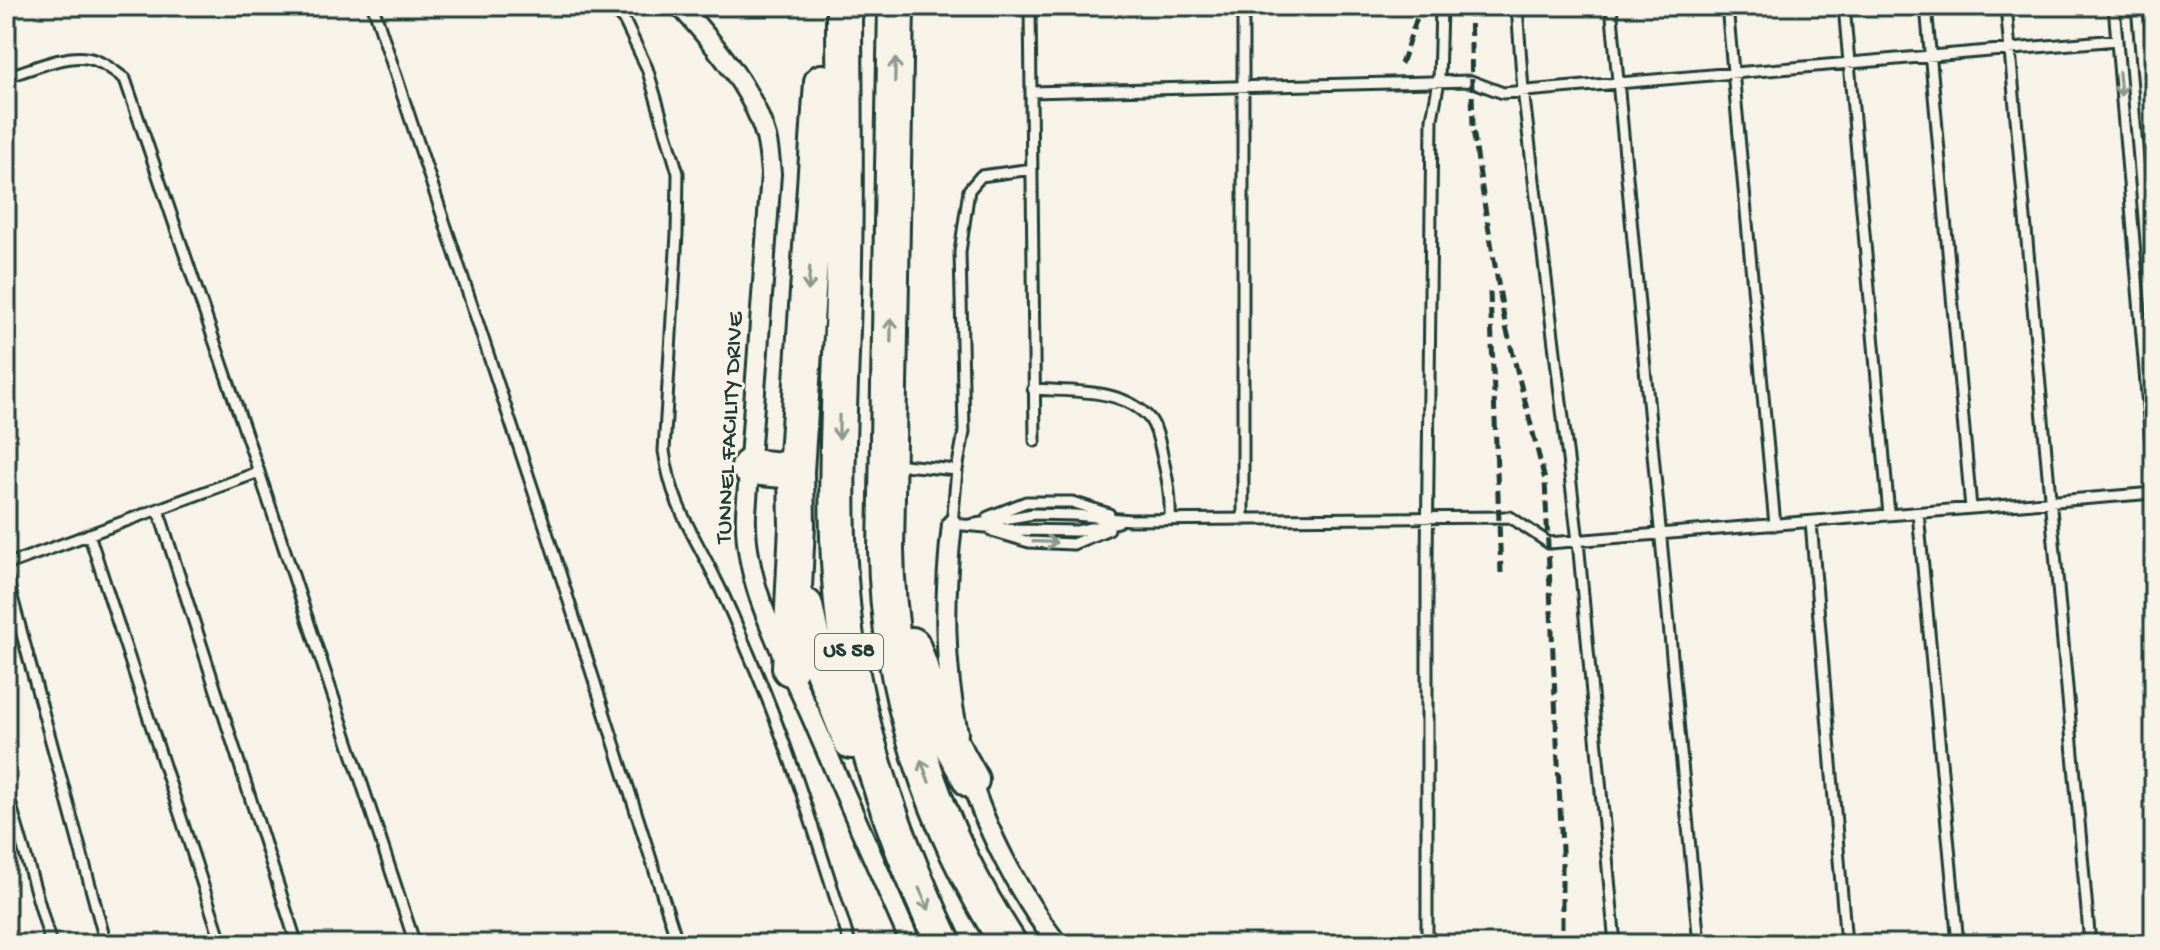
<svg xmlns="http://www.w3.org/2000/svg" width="2160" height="950" font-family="'Gochi Hand',sans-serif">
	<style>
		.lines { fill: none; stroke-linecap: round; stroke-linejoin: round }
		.lane-casing { stroke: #1f3d34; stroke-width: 15 }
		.street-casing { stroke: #1f3d34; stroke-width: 24 }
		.highway-casing { stroke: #1f3d34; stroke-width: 40 }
		.lane { stroke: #f7f3e8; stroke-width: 9 }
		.street { stroke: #f7f3e8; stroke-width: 18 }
		.highway { stroke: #f7f3e8; stroke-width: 34 }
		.rail { stroke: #1f3d34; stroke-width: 5; stroke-dasharray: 12 6; stroke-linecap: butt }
		.oneway { stroke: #8b988e }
		.labels { text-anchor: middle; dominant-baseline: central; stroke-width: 6; stroke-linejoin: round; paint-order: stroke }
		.shield { fill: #f7f3e8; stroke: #60746a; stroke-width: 2 }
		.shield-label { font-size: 22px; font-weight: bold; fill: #1f3d34 }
		.street-label { font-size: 24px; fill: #1f3d34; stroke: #f7f3e8 }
	</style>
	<rect width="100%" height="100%" fill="#f7f3e8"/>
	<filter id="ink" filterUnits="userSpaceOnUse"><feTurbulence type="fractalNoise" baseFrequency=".0125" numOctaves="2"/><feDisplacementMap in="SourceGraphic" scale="16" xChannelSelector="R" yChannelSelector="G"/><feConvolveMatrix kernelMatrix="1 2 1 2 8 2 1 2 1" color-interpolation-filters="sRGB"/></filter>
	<g filter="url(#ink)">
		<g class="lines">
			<defs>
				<path id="lane" d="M373 6 545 526 678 944
					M611 6 625 22 647 68 678 173 677 234 664 451C672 507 693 532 716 580 728 603 738 628 748 652 789 746 819 846 850 944
					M1030 6 1035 441
					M1517 6 1523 90 1578 541 1615 944
					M1611 6 1699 944
					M1727 6 1775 525
					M1844 6 1889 515
					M1926 6 1971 508
					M2006 6 2090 944
					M2114 6 2154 478
					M2137 6 2154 205
					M6 77C27 71 65 54 86 58 101 60 114 71 125 79L259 472 6 565
					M1031 92 1471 81 1503 93 2117 40
					M1032 169 981 176 969 190 960 252 964 432 957 470 952 524 1019 530 1077 531 1118 522
					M1033 389C1070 392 1124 387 1150 419 1158 430 1160 446 1163 459 1168 481 1171 498 1170 520
					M892 464 957 470
					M259 472 415 944
					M158 509 297 944
					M1918 513 1958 944
					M988 517 1026 502H1072L1109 514
					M1243 520V6
					M1811 522 1846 944
					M970 525 1033 514 1075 515 1130 520 1510 517 1549 543 2154 493
					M992 531 1029 542 1073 544 1109 529
					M89 534 222 944
					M6 575 106 944
					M6 788 51 944
					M1427 944V562L1432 119 1439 81 1441 6"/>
				<path id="street" d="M680 6C714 44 752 87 766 137 769 149 770 162 771 174L746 513C743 586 784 655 813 720 845 795 878 869 911 944
					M952 524C944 595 943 663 958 733
					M969 774C985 828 1022 900 1058 944"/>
				<path id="highway" d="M844 6C844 91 846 175 844 260 842 380 830 502 844 622 857 734 896 843 944 944
					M896 6 886 550C888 689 933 828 1009 944
					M749 467 796 471
					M805 606 814 648 851 741
					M912 645 940 724 971 780
					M790 668 797 526 796 471 822 82"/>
			</defs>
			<use href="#lane" class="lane-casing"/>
			<use href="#street" class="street-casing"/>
			<use href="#highway" class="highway-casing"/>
			<use href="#lane" class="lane"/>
			<use href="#street" class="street"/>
			<use href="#highway" class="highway"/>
			<path class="rail" d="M1470 6 1473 129 1485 208 1505 323 1545 480 1562 850V944
				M1401 64 1421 6
				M1490 292 1501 573
				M6 931 10 944"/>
		</g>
		<defs><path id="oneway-shaft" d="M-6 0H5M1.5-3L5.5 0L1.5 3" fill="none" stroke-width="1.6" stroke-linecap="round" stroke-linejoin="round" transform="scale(2)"/></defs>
		<g class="oneway">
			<use href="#oneway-shaft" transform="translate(895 70) rotate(-89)"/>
			<use href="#oneway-shaft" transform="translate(2120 84) rotate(85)"/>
			<use href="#oneway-shaft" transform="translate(809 279) rotate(94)"/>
			<use href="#oneway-shaft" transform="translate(891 330) rotate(-89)"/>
			<use href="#oneway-shaft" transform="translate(839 427) rotate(90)"/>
			<use href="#oneway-shaft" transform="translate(1045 542) rotate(2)"/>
			<use href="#oneway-shaft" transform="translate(925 771) rotate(-110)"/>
			<use href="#oneway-shaft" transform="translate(924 899) rotate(66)"/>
		</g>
	</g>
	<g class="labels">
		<rect class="shield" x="815" y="634" width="68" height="36" rx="6"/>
		<g class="shield-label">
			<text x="849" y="652">US 58</text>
		</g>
		<g class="street-label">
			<text transform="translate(731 428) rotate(-87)">TUNNEL FACILITY DRIVE</text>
		</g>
	</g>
	<rect width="2160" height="950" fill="none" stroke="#f7f3e8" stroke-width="32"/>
	<rect x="16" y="16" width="2128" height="918" fill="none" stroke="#1f3d34" stroke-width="3" filter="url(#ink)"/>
</svg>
